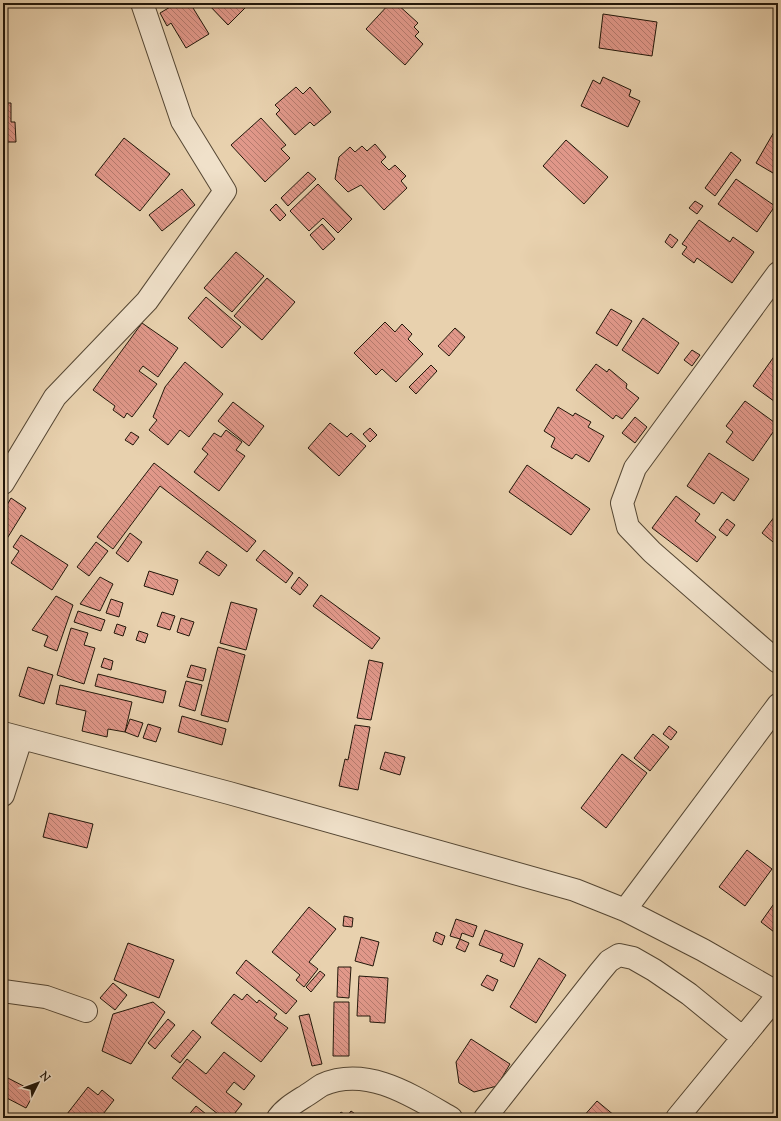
<svg xmlns="http://www.w3.org/2000/svg" width="781" height="1121" font-family="'Sorts Mill Goudy',serif">
	<style>
		.building { fill: url(#building-back-hatch); stroke: #22170a }
		.lines { fill: none; stroke-linecap: round; stroke-linejoin: round }
		.minor-casing { stroke: #544633; stroke-width: 24 }
		.minor { stroke: #f0e1ca; stroke-width: 22 }
	</style>
	<defs>
		<pattern id="building-back-hatch" width="6" height="6" patternUnits="userSpaceOnUse"><rect width="6" height="6" fill="#e1988a"/><path d="M-1 5l2 2M0 0l6 6M5-1l2 2" fill="none" stroke="#b67b6f"/></pattern>
	</defs>
	<rect width="100%" height="100%" fill="#e8d1ae"/>
	<filter id="stains"><feTurbulence type="fractalNoise" baseFrequency=".005" numOctaves="4"/><feColorMatrix values="0 0 0 0 .2 0 0 0 0 .09 0 0 0 0 .02 0 0 0 .5 -.17"/></filter>
	<radialGradient id="worn" r=".72"><stop offset=".6" stop-color="#630" stop-opacity="0"/><stop offset="1" stop-color="#630" stop-opacity=".3"/></radialGradient>
	<path class="building" d="M177 3H190L209 34 186 48 171 23 167 26 160 13Z
		M207 3H250L228 25Z
		M390 3H396L418 23 414 27 419 32 415 36 423 44 405 65 366 29Z
		M603 14 657 22 652 56 599 48Z
		M603 77 631 90 629 96 640 101 628 127 581 106 593 80 600 84Z
		M296 87 303 94 310 87 331 112 314 126 310 122 295 135 276 114 280 110 275 105Z
		M3 103H11V122H15L16 142H3Z
		M261 118 286 145 281 149 290 158 265 182 231 145Z
		M778 125V176L756 163Z
		M124 138 170 174 140 211 95 175Z
		M566 140 608 177 584 204 543 166Z
		M375 144 386 157 381 162 389 170 395 165 406 176 401 181 407 188 384 210 361 185 348 192 335 179 339 157 350 147 355 152 362 146 367 151Z
		M731 152 741 160 715 196 705 188Z
		M308 172 316 179 288 206 281 198Z
		M736 179 775 206 757 232 718 204Z
		M318 184 352 219 338 233 323 218 309 231 290 211Z
		M182 189 195 205 162 231 149 215Z
		M695 201 703 206 697 214 689 208Z
		M276 204 286 215 280 221 270 210Z
		M699 220 730 242 733 237 754 252 732 283 697 258 694 263 682 254 687 247 682 244Z
		M322 224 335 239 323 250 310 235Z
		M670 234 678 240 672 248 665 242Z
		M236 252 264 276 232 312 204 288Z
		M267 278 295 302 262 340 234 316Z
		M206 297 241 327 222 348 188 318Z
		M611 309 632 321 617 346 596 333Z
		M643 318 679 343 658 374 622 350Z
		M385 322 395 332 402 324 412 334 408 339 423 354 396 382 382 369 376 375 354 353Z
		M142 323 178 348 158 377 143 366 139 371 157 384 132 417 127 413 124 418 113 410 115 406 93 390Z
		M455 328 465 337 449 356 438 346Z
		M692 350 700 355 692 366 684 360Z
		M778 351V404L753 386Z
		M185 362 223 394 189 437 180 430 168 445 149 430 157 420 153 417 165 387Z
		M596 364 607 372 609 369 627 384 626 388 639 398 622 419 616 415 613 419 576 390Z
		M431 365 437 371 416 394 409 387Z
		M745 401 778 425 753 461 726 442 733 432 726 426Z
		M233 402 264 426 249 446 218 421Z
		M558 407 573 416 575 413 591 422 588 427 604 436 589 462 576 454 572 459 551 447 555 438 544 431Z
		M635 417 647 427 635 443 622 433Z
		M330 423 347 437 351 433 366 446 339 476 308 448Z
		M370 428 377 435 370 442 363 434Z
		M226 430 242 442 236 450 245 456 219 491 194 472 208 454 202 449 214 433 221 437Z
		M131 432 139 437 133 445 125 440Z
		M709 453 749 479 734 501 722 492 714 504 687 486Z
		M154 463 256 541 247 552 160 486 113 549 97 537Z
		M527 465 590 509 571 535 509 492Z
		M676 496 700 514 695 521 716 537 697 562 652 528Z
		M11 498 26 508 3 545V512Z
		M778 512V546L762 533Z
		M727 519 735 525 727 536 719 530Z
		M130 533 142 542 128 562 116 553Z
		M21 535 68 565 52 590 11 563 19 551 13 547Z
		M96 542 108 551 89 576 77 567Z
		M264 550 293 573 286 583 256 560Z
		M207 551 227 565 219 576 199 563Z
		M149 571 178 580 173 595 144 586Z
		M100 577 113 584 100 611 80 604Z
		M299 577 308 585 300 595 291 588Z
		M321 595 380 638 372 649 313 606Z
		M56 596 73 605 57 651 44 646 48 636 32 630Z
		M111 599 123 603 119 617 106 613Z
		M231 602 257 609 246 650 220 643Z
		M78 611 105 620 101 631 74 622Z
		M162 612 175 616 170 630 157 626Z
		M181 618 194 622 189 636 177 632Z
		M117 624 126 627 123 636 114 633Z
		M71 628 88 633 84 645 95 648 84 684 57 675Z
		M139 631 148 634 145 643 136 640Z
		M218 647 245 655 228 722 201 715Z
		M104 658 113 661 111 670 101 667Z
		M369 660 383 663 371 720 357 718Z
		M191 665 206 669 203 681 187 677Z
		M28 667 53 675 44 704 19 696Z
		M98 674 166 691 163 703 95 686Z
		M186 681 202 685 195 711 179 706Z
		M60 685 132 702 125 732 108 729 107 737 82 731 86 711 56 704Z
		M182 716 226 729 222 745 178 732Z
		M130 719 143 723 138 737 125 732Z
		M148 724 161 728 156 742 143 738Z
		M355 725 370 727 358 790 339 786 345 759 348 760Z
		M669 726 677 732 671 740 663 734Z
		M653 734 669 747 650 771 634 758Z
		M385 752 405 757 400 775 380 769Z
		M622 754 647 773 606 828 581 808Z
		M49 813 93 824 87 848 43 837Z
		M747 850 772 869 745 906 719 887Z
		M778 898V935L761 922Z
		M309 907 336 929 309 962 318 969 304 987 296 980 300 975 272 952Z
		M344 916 353 918 352 927 343 926Z
		M456 919 477 926 473 937 462 933 460 939 450 936Z
		M485 930 523 944 514 967 500 961 503 954 479 945Z
		M436 932 445 936 442 945 433 941Z
		M361 937 379 942 373 966 355 961Z
		M460 939 469 943 465 952 456 948Z
		M128 943 174 960 159 998 114 980Z
		M539 958 566 975 536 1023 510 1007Z
		M246 960 297 1001 286 1014 236 973Z
		M338 967H351L349 998 337 997Z
		M320 971 325 975 311 992 306 987Z
		M487 975 498 980 493 991 481 985Z
		M359 976 388 978 385 1023 370 1022V1016H357Z
		M113 983 127 995 115 1010 100 998Z
		M234 994 242 1000 247 994 257 1003 259 1000 277 1014 274 1018 288 1028 261 1062 211 1023Z
		M153 1002 165 1012 131 1064 102 1051 113 1014Z
		M334 1002H349V1056H333Z
		M309 1014 322 1064 312 1066 299 1016Z
		M168 1019 175 1025 155 1049 148 1043Z
		M193 1030 201 1037 180 1063 171 1056Z
		M471 1039 510 1064 497 1086 474 1092 459 1083 456 1062Z
		M224 1052 255 1076 244 1090 234 1082 226 1092 242 1104 231 1118H223L172 1078 187 1059 206 1074Z
		M4 1076 35 1092 26 1108 3 1096V1079Z
		M88 1087 98 1095 102 1090 114 1100 100 1118H71L67 1114Z
		M597 1101 615 1116 613 1118H582Z
		M196 1106 211 1118H186Z
		M351 1111 361 1118H336L341 1112 347 1116Z"/>
	<g class="lines">
		<defs>
			<path id="minor" d="M778 273 635 468 622 503 628 527 652 552 778 662
				M3 483 55 397 147 301 225 191 182 121 142 3
				M3 733 229 793 575 890 625 910 703 950 778 993
				M3 795 21 739
				M625 910 778 705
				M3 991 46 997 86 1011
				M278 1118C285 1108 296 1102 307 1095 312 1092 317 1088 322 1085 367 1065 413 1096 451 1118
				M485 1118 599 973 609 961 619 955 633 958 654 970 689 994 743 1038
				M677 1118 778 995"/>
		</defs>
		<use href="#minor" class="minor-casing"/>
		<use href="#minor" class="minor"/>
	</g>
	<rect width="781" height="1121" fill="none" stroke="#e8d1ae" stroke-width="16"/>
	<rect x="4" y="4" width="773" height="1113" fill="none" stroke="#22170a" stroke-width="2"/>
	<rect x="8" y="8" width="765" height="1105" fill="none" stroke="#22170a"/>
	<g transform="translate(38 1083) rotate(48)" stroke="#f0e1ca" stroke-width="3" paint-order="stroke">
	<path d="M0-3L7 15L0 10L-7 15Z" fill="#22170a"/>
	<text y="-6" font-size="11" font-weight="bold" text-anchor="middle" fill="#22170a">N</text>
	</g>
	<rect width="100%" height="100%" filter="url(#stains)"/>
	<rect width="100%" height="100%" fill="url(#worn)"/>
</svg>
